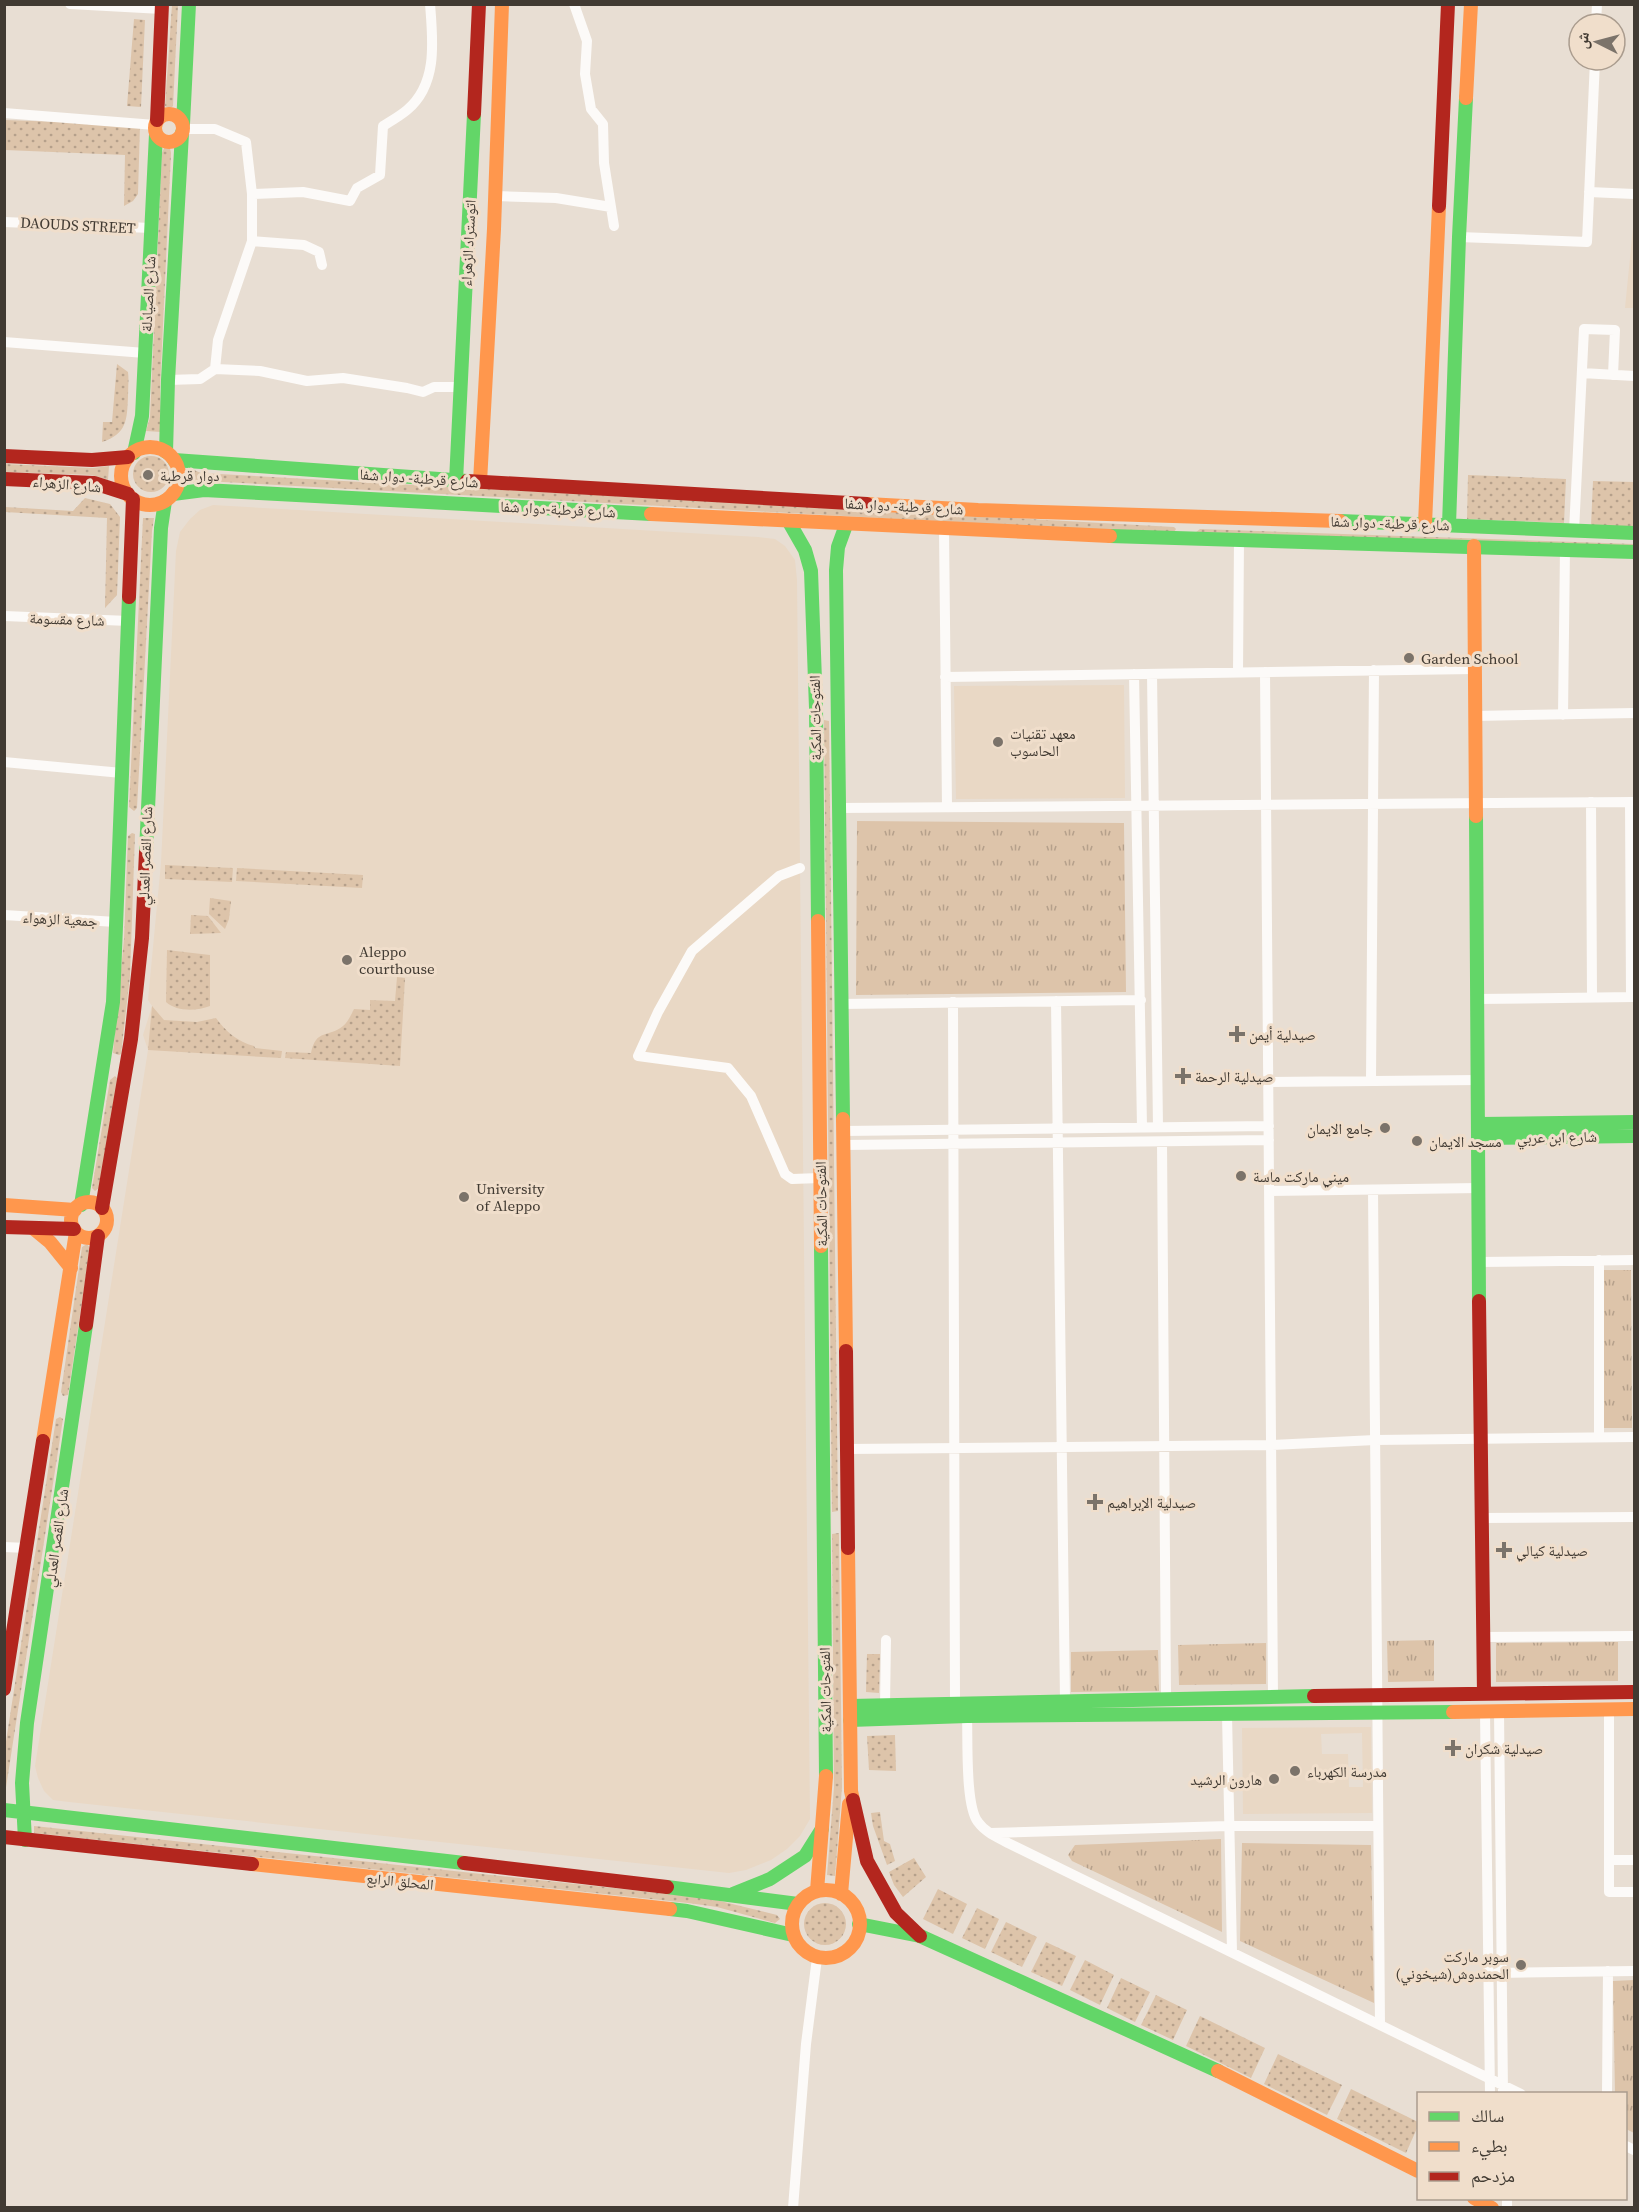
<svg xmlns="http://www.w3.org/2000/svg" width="1639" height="2212" font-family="'Source Serif 4','Noto Naskh Arabic',serif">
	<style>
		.built { fill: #e9d8c5; fill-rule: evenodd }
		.grass { fill: url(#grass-dots) }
		.park { fill: url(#park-tufts) }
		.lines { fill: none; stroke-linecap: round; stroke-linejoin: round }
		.street { stroke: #fcfaf8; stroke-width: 10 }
		.fast { stroke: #63d668; stroke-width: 14 }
		.slow { stroke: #ff974d; stroke-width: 14 }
		.jam { stroke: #b3261e; stroke-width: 14 }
		.poi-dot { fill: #7b736a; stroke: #f0decb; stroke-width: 2 }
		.labels { text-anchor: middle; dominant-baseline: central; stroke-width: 6; stroke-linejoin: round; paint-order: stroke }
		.street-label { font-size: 15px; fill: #413a32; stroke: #f0decb }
		.poi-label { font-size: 15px; fill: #413a32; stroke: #f0decb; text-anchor: start }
	</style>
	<defs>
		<pattern id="grass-dots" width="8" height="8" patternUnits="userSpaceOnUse" patternTransform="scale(1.5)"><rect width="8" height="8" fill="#ddc4aa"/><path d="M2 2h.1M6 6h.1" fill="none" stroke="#b5a08b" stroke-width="1.8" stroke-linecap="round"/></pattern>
		<pattern id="park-tufts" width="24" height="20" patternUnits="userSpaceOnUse" patternTransform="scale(1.5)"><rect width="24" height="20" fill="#ddc4aa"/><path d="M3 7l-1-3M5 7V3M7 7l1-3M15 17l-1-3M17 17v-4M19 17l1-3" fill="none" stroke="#b5a08b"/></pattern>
	</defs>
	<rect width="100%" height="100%" fill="#e8ded3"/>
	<path class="built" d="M1634 218V308H1625Z
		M213 505 758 537 775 539 785 546 795 560 797 580 810 1819 800 1836 787 1849 771 1860 746 1870 729 1873 69 1802 53 1800 44 1791 38 1778 35 1766 148 1050 143 1035 152 1006 148 1000 161 863 176 551 180 532 190 519 200 510Z
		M1124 685 1125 798 956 799 954 686Z
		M1371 1727 1372 1813 1243 1814 1242 1728ZM1362 1733 1363 1787H1349L1348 1754H1322L1321 1734Z"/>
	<path class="grass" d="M172 5H178L173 106 170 109 165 106Z
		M134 19 145 20 141 107 127 106Z
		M5 120 140 125 138 194 133 201 124 206 125 155 5 150Z
		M165 146 170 148 171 153 160 389 161 432 146 431 150 417 162 153Z
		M117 364 128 372C129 380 128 388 128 396 127 420 127 434 102 442L103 422H112Z
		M133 474a18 18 0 1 1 36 0a18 18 0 1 1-36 0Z
		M5 464 93 468 109 466 108 480 92 475 5 472Z
		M194 470 201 473 1174 527 1176 529 1173 534 204 481 193 483 195 476Z
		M1468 475 1566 479 1564 523 1467 519Z
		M1593 481 1634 482V528L1591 526Z
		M85 498 110 504 120 517 117 595 105 608 107 518 5 512V507L73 511Z
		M143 518H154L152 531 137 808 134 811 129 807Z
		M1200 529 1634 544V553L1195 533Z
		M824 720 829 721 838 1511 832 1512Z
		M132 833 135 834 130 976 121 1054 119 1055 113 1053 124 939 128 836Z
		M165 865 233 868 232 882 165 879Z
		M237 868 363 875 362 888 236 881Z
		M210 898 231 901 229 919 225 929 209 914Z
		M191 915 208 916 221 933 190 934Z
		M167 950 210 955V1006C197 1011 177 1012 166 1002Z
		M397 977 405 978 400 1066 285 1058 286 1052 311 1053C316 1028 329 1038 343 1026 348 1022 351 1015 354 1009L370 1010V1000L395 1001Z
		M152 1006 164 1020 197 1022 216 1018C225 1031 238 1042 254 1046L255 1048 282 1051 281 1058 148 1050Z
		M115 1076 118 1080 99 1188 95 1191 92 1188 110 1080Z
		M87 1244 90 1248 68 1395 63 1396 61 1392 82 1247Z
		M60 1417 63 1419 5 1794V1748L56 1419Z
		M839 1533 842 1787 835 1876 827 1875 834 1787 832 1534Z
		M867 1654H880L879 1693 866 1692Z
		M895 1735 896 1771 869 1770 867 1736Z
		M880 1812 884 1841 890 1844 895 1861 887 1865 873 1826 871 1813Z
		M34 1826 688 1896 716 1900 777 1915 780 1919 775 1923 717 1907 688 1903 34 1833Z
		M914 1858 926 1877 903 1897 894 1885 889 1872Z
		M938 1889 967 1904 953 1934 923 1919Z
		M804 1924a21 21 0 1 1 42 0a21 21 0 1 1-42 0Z
		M977 1908 999 1919 985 1949 962 1938Z
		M1006 1922 1037 1937 1022 1967 991 1952Z
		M1046 1942 1076 1956 1062 1986 1031 1972Z
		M1085 1960 1114 1975 1100 2005 1070 1990Z
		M1121 1978 1150 1992 1135 2022 1107 2008Z
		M1156 1995 1187 2010 1173 2040 1141 2025Z
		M1200 2016 1265 2048 1251 2078 1186 2046Z
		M1278 2054 1342 2085 1327 2115 1264 2084Z
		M1351 2089 1418 2122V2126L1406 2153 1337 2119Z"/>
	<path class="park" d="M857 821 1124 823 1126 992 856 995Z
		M1603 1270H1631L1632 1428H1604Z
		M1434 1640V1681L1388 1682 1387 1641Z
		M1618 1642V1681L1496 1682V1643Z
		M1266 1643V1684L1179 1685 1178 1645Z
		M1158 1650 1159 1691 1071 1692V1652Z
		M1221 1839 1222 1932 1072 1861 1068 1855 1075 1845Z
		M1242 1843 1371 1845 1374 2003 1240 1941Z
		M1634 1980V2133L1626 2129V2094L1615 2093 1613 1981Z"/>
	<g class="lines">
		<path class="street" d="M70 4 162 9
			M574 4 587 41 585 74 591 109 603 124 604 163 614 226
			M1596 24 1597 4
			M4 113 155 125
			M183 129H215L246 142 252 194
			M1589 192 1634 194
			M496 196 556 198 611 207
			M4 222 151 228
			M1459 237 1587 242 1595 60
			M252 241 304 245 319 252 322 265
			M4 342 145 353
			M215 369 260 371 307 381 343 378 407 388 423 392 434 387H461
			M1582 373 1634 376
			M168 380 200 379 215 369 218 340 252 241V194L303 192 350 201 357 188 380 175 383 126C391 121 400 116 407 110 438 84 433 41 430 4
			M944 529 947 807
			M1574 531 1584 329 1615 330 1613 375
			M4 616 129 621
			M1238 672 1239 540
			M1265 672 1273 1696
			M1134 674 1142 1127
			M1152 674 1158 1127
			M945 677 1474 669
			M1563 715 1565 549
			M1474 716 1634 713
			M4 762 122 773
			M1591 802 1592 997
			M1630 802 1631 997
			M839 808 1634 802
			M800 868 779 876 692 951 658 1012 638 1056 728 1068 751 1096 785 1174 792 1179 820 1178
			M4 915 116 922
			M1477 999 1634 997
			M1056 1001 1065 1700
			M953 1002 955 1705 967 1716C968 1738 965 1806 978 1822 985 1832 997 1837 1008 1843L1521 2094
			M841 1004 1141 1000
			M1371 1081 1374 670
			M1269 1082 1478 1080
			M843 1131 1269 1126
			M1162 1142 1166 1698
			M843 1145 1269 1140
			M1373 1190 1380 2025
			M1270 1191 1479 1188
			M1480 1262 1634 1260
			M1599 1436V1260
			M847 1449 1272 1445 1375 1440 1634 1437
			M1481 1518 1634 1517
			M4 1547 27 1548
			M1484 1637 1634 1636
			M885 1705 886 1640
			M1609 1709V1892H1634
			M1499 1711 1503 2094
			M1485 1712 1490 2094
			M1227 1714 1232 1952
			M991 1833 1228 1826H1377
			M1609 1860H1634
			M1497 1973 1634 1971
			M1607 2094 1608 1971
			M1626 2146 1634 2150
			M1507 2198V2208
			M793 2208 806 2044 817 1958"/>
		<path class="fast" d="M183 124 189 4
			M166 452 168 380 182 133
			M134 453 142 416 156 134
			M174 460 467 481
			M456 481 474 114
			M173 494 204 490 651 514
			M1340 521 1634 533
			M789 522 805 550 811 571 816 708 818 921
			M1449 525 1459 237 1466 98
			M1110 536 1634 552
			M1476 816 1479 1301
			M146 852 161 528 165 501
			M843 1119 836 570 838 547 846 525
			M1479 1124 1634 1122
			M1479 1138 1634 1136
			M81 1205 113 1002 129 597
			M821 1246 826 1776
			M850 1706 1314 1696
			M850 1720 967 1716 1453 1712
			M4 1810 464 1863
			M25 1840 22 1783 27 1723 86 1325
			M667 1887 798 1904
			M733 1894 770 1879 805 1856 822 1829
			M670 1909 687 1911 793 1935
			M859 1924 920 1936 1218 2071"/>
		<path class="slow" d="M1466 98 1471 4
			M155 128a14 14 0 1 1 28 0a14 14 0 1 1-28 0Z
			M121 476a29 29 0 1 1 58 0a29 29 0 1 1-58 0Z
			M480 482 494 229 502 4
			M867 504 978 510 1340 521
			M651 514 1110 536
			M1425 524 1439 206
			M1474 546 1476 816
			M818 921 821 1246
			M843 1119 846 1351
			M71 1220a18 18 0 1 1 36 0a18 18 0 1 1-36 0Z
			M4 1205 75 1210
			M33 1228 50 1242 71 1268
			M43 1441 76 1232
			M848 1548 851 1791 853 1800
			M1453 1712 1634 1709
			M252 1864 670 1909
			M792 1924a34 34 0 1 1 68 0a34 34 0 1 1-68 0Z
			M817 1891 826 1776
			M841 1894 849 1804
			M1218 2071 1418 2171
			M1474 2198 1492 2208"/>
		<path class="jam" d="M474 114 479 4
			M157 120 162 4
			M1439 206 1448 4
			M4 456 92 460 128 457
			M4 479 94 483 128 494
			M467 481 867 504
			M129 597 133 499
			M102 1208 131 1039 142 938 146 852
			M4 1227 74 1229
			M1479 1301 1484 1694
			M86 1325 98 1236
			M846 1351 848 1548
			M4 1689 43 1441
			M1314 1696 1634 1692
			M853 1800 867 1861 896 1913 920 1936
			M4 1837 252 1864
			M464 1863 667 1887"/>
	</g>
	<g class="poi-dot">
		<circle cx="148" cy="475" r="6"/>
		<circle cx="1409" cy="658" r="6"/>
		<circle cx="998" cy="742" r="6"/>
		<circle cx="347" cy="960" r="6"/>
		<path d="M1234 1025h6v6h6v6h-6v6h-6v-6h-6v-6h6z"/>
		<path d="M1180 1067h6v6h6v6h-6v6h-6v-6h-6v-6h6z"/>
		<circle cx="1385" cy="1128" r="6"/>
		<circle cx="1417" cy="1141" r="6"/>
		<circle cx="1241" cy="1176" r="6"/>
		<circle cx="464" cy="1197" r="6"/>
		<path d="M1092 1493h6v6h6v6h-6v6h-6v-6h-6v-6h6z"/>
		<path d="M1501 1541h6v6h6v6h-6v6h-6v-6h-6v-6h6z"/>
		<path d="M1450 1739h6v6h6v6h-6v6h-6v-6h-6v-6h6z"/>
		<circle cx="1295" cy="1771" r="6"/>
		<circle cx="1274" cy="1779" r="6"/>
		<circle cx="1521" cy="1965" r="6"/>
	</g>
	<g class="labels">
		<g class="street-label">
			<text transform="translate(78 225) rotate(3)">DAOUDS STREET</text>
			<text transform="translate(468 243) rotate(-87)">اتوستراد الزهراء</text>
			<text transform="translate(148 294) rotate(-87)">شارع الصيادلة</text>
			<text transform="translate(419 478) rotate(4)">شارع قرطبة- دوار شفا</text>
			<text transform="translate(67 484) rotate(5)">شارع الزهراء</text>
			<text transform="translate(904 506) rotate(3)">شارع قرطبة- دوار شفا</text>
			<text transform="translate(558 509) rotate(3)">شارع قرطبة-دوار شفا</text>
			<text transform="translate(1390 523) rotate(2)">شارع قرطبة- دوار شفا</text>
			<text transform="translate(67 619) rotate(2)">شارع مقسومة</text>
			<text transform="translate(815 718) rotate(-91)">الفتوحات المكية</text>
			<text transform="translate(145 856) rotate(-88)">شارع القصر العدلي</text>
			<text transform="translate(60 919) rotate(3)">جمعية الزهواء</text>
			<text transform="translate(1557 1137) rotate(-1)">شارع ابن عربي</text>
			<text transform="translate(821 1204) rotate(-91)">الفتوحات المكية</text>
			<text transform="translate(56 1538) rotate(-82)">شارع القصر العدلي</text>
			<text transform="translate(825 1690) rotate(-91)">الفتوحات المكية</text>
			<text transform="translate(400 1881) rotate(6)">المحلق الرابع</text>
		</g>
		<g class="poi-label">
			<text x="160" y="475">دوار قرطبة</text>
			<text x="1421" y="658">Garden School</text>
			<text x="1010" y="733">معهد تقنيات<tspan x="1010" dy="17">الحاسوب</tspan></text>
			<text x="359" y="951">Aleppo<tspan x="359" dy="17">courthouse</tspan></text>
			<text x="1249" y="1034">صيدلية أيمن</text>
			<text x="1195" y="1076">صيدلية الرحمة</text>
			<text x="1373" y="1128" text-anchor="end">جامع الايمان</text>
			<text x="1429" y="1141">مسجد الايمان</text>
			<text x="1253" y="1176">ميني ماركت ماسة</text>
			<text x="476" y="1188">University<tspan x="476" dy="17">of Aleppo</tspan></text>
			<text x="1107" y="1502">صيدلية الإبراهيم</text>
			<text x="1516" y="1550">صيدلية كيالي</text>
			<text x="1465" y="1748">صيدلية شكران</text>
			<text x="1307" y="1771">مدرسة الكهرباء</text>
			<text x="1262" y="1779" text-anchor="end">هارون الرشيد</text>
			<text x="1509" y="1956" text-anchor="end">سوبر ماركت<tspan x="1509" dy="17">الحمندوش(شيخوني)</tspan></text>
		</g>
	</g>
	<rect width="1639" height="2212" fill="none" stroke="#413a32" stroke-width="12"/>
	<rect x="1417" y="2092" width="210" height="108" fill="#f0decb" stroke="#aa9c8e" stroke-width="1.5"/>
	<rect x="1429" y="2112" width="30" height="9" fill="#63d668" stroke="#aa9c8e" stroke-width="1.5"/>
	<text x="1471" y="2122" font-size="18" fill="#413a32">سالك</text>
	<rect x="1429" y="2142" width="30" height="9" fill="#ff974d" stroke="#aa9c8e" stroke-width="1.5"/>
	<text x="1471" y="2152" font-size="18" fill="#413a32">بطيء</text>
	<rect x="1429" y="2172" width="30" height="9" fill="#b3261e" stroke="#aa9c8e" stroke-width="1.5"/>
	<text x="1471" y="2182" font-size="18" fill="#413a32">مزدحم</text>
	<g transform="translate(1597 42) rotate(276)"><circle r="28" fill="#f0decb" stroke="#aa9c8e" stroke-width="1.5"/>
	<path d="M0-4.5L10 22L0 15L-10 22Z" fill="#7b736a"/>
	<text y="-9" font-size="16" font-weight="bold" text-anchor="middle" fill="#413a32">ش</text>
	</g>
</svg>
